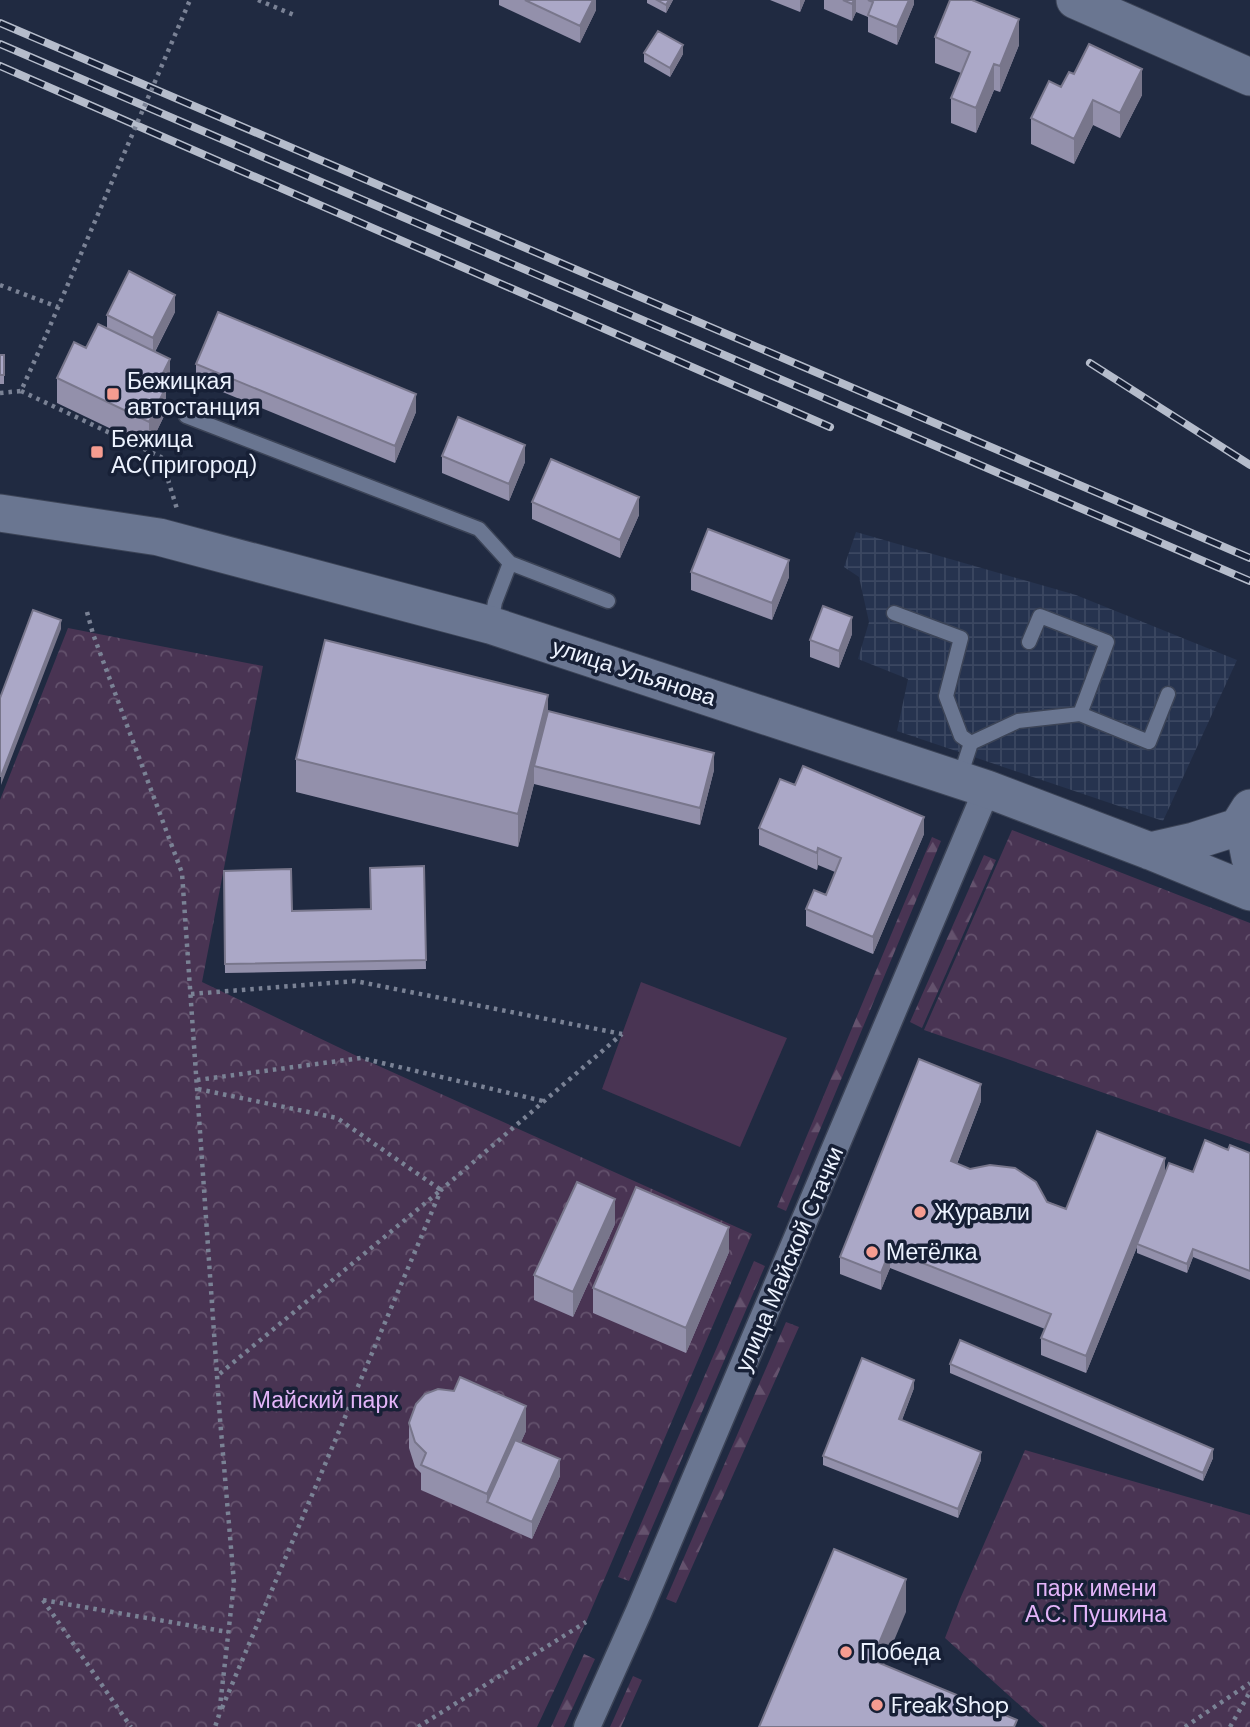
<svg xmlns="http://www.w3.org/2000/svg" width="1250" height="1727" font-family="'DM Sans',sans-serif">
	<style>
		.industrial { fill: url(#industrial-grid) }
		.forest { fill: url(#forest-firs) }
		.park { fill: url(#park-crowns) }
		.pitch { fill: #493453 }
		.lines { fill: none; stroke-linecap: round; stroke-linejoin: round }
		.lane-casing { stroke: #3c4457; stroke-width: 17 }
		.street-casing { stroke: #3c4457; stroke-width: 29 }
		.secondary-casing { stroke: #3c4457; stroke-width: 39 }
		.path { stroke: #7a8295; stroke-width: 4.5; stroke-dasharray: 3.5 5; stroke-linecap: butt }
		.lane { stroke: #6a7691; stroke-width: 14 }
		.street { stroke: #6a7691; stroke-width: 26 }
		.secondary { stroke: #6a7691; stroke-width: 37 }
		.rail-casing { stroke: #b5bccb; stroke-width: 8 }
		.rail { stroke: #172036; stroke-width: 5; stroke-dasharray: 16; stroke-linecap: butt }
		.path-bridge { stroke: #7a8295; stroke-width: 4.5; stroke-dasharray: 3.5 5; stroke-linecap: butt }
		.wall { fill: #9390ab }
		.shaded-wall { fill: #78768b }
		.building { fill: #aba8c7; stroke: #78768b; stroke-width: 2 }
		.poi-dot { fill: #f59c90; stroke: #172036; stroke-width: 2.5 }
		.labels { text-anchor: middle; dominant-baseline: central; stroke-width: 7; stroke-linejoin: round; paint-order: stroke }
		.poi-label { font-size: 23px; fill: #edf3ff; stroke: #172036; text-anchor: start }
		.street-label { font-size: 23px; fill: #edf3ff; stroke: #172036 }
		.park-label { font-size: 23px; fill: #e3b4f9; stroke: #172036 }
	</style>
	<defs>
		<pattern id="industrial-grid" width="8" height="8" patternUnits="userSpaceOnUse" patternTransform="scale(1.75)"><rect width="8" height="8" fill="#26334f"/><path d="M0 4h8M4 0v8" fill="none" stroke="#3b4761"/></pattern>
		<pattern id="forest-firs" width="22" height="20" patternUnits="userSpaceOnUse" patternTransform="scale(1.75)"><rect width="22" height="20" fill="#493453"/><path d="M5 1l3.5 6h-7zM16 11l3.5 6h-7z" fill="#64526d"/></pattern>
		<pattern id="park-crowns" width="20" height="18" patternUnits="userSpaceOnUse" patternTransform="scale(1.75)"><rect width="20" height="18" fill="#493453"/><path d="M2 6a3 3 0 1 1 6 0M12 15a3 3 0 1 1 6 0" fill="none" stroke="#64526d"/></pattern>
	</defs>
	<rect width="100%" height="100%" fill="#202a41"/>
	<path class="industrial" d="M856 532 1076 595 1237 660 1163 821 897 731 908 679 858 659 869 622 859 577 844 567Z"/>
	<path class="forest" d="M932 837 941 841 786 1211 777 1207Z
		M984 855 996 860 922 1028 910 1022Z
		M754 1261 765 1266 629 1581 618 1577Z
		M786 1322 799 1327 676 1603 666 1599Z
		M584 1654 595 1659 564 1727H551Z
		M633 1676 642 1680 621 1727H610Z"/>
	<path class="park" d="M68 628 263 666 202 982 361 1058 752 1234 586 1622 537 1727H0V800Z
		M1012 830 1250 923V1144L924 1030Z
		M1025 1450 1250 1515V1727H1044L945 1638 960 1599Z"/>
	<path class="pitch" d="M641 982 787 1038 740 1147 602 1089Z"/>
	<g class="lines">
		<defs>
			<path id="lane" d="M186 416 479 529 510 563
				M894 613 961 638 946 696 961 736 971 743 959 780
				M491 623 495 602 510 563 608 601
				M1080 714 1149 742 1168 694
				M971 743 1018 721 1080 714 1107 642 1040 616 1029 642"/>
			<path id="street" d="M587 1727 639 1611 987 789"/>
			<path id="secondary" d="M1075 0 1250 77
				M0 513 159 537 490 625 987 789 1150 851 1250 892
				M1243 822 1250 858
				M1150 851 1194 841 1238 827 1250 808"/>
		</defs>
		<use href="#lane" class="lane-casing"/>
		<use href="#street" class="street-casing"/>
		<use href="#secondary" class="secondary-casing"/>
		<path class="path" d="M258 0 294 15
			M0 285 58 307
			M21 391 161 457 177 509
			M0 393 21 391 47 333
			M87 612 93 634 182 873 220 1419 234 1583 219 1715 215 1727
			M191 994 355 981 622 1034
			M197 1080 361 1058 543 1101
			M198 1089 337 1118 441 1190 217 1376
			M43 1600 228 1632
			M43 1600 131 1727
			M222 1708 441 1190 622 1034
			M418 1727 586 1622
			M1185 1727 1250 1683
			M1230 1727 1250 1692"/>
		<use href="#lane" class="lane"/>
		<use href="#street" class="street"/>
		<use href="#secondary" class="secondary"/>
		<defs>
			<path id="rail" d="M0 23 1250 558
				M0 44 1250 581
				M0 66 830 427
				M1090 363 1250 465"/>
		</defs>
		<use href="#rail" class="rail-casing"/>
		<use href="#rail" class="rail"/>
		<path class="path-bridge" d="M47 333 190 0"/>
	</g>
	<path class="wall" d="M499 0H596V10L580 43 499 5Z
		M647 0H673L666 13 647 3Z
		M770 0H805L800 12Z
		M824 0H914V4L897 45 868 32V17L856 12 852 21 824 9Z
		M935 37 1019 45 1000 92 994 90 976 133 951 123V98L961 73 935 63Z
		M644 53 683 54 670 77 644 62Z
		M1061 87 1142 95 1120 138 1093 125 1074 164 1031 144V118Z
		M175 312 155 352 170 384 166 392V412L149 447 57 403V378L107 329V315Z
		M0 355H4V384H0Z
		M196 364 416 412 395 463 196 381Z
		M442 456 525 462 509 501 442 473Z
		M532 502 639 515 620 558 532 519Z
		M691 572 789 577 772 620 691 590Z
		M852 634 839 668 810 657V640Z
		M548 711 714 770 700 825 534 784 518 847 296 792V759Z
		M759 828 924 834 873 954 806 926V909L826 895 835 872 818 865 817 870 759 845Z
		M424 866 426 969 225 973 224 871 292 911 370 909Z
		M981 1101 957 1164 1066 1209 1165 1173 1193 1172 1228 1150 1250 1153V1280L1193 1257 1187 1273 1137 1253V1247L1086 1373 1041 1355V1338L1045 1329 890 1268 881 1290 840 1274V1257Z
		M615 1224 573 1317 534 1300V1275Z
		M729 1252 686 1353 593 1313V1288Z
		M950 1364 1213 1458 1203 1481 950 1373Z
		M914 1388 902 1420 981 1460 958 1518 823 1465V1456Z
		M409 1423 526 1431 521 1442 560 1476 532 1539 421 1490V1473L415 1467 409 1448Z"/>
	<path class="shaded-wall" d="M593 0H596V10L580 43V26Z
		M669 0H673L666 13V5Z
		M800 0H805L800 12Z
		M854 0H856V12L852 21V4Z
		M909 0H914V4L897 45V27Z
		M1019 19V45L1000 92V66Z
		M683 45V54L670 77V68Z
		M994 64V90L976 133V108Z
		M1142 69V95L1120 138V113Z
		M1093 100V125L1074 164V139Z
		M175 295V312L153 355V338Z
		M170 359V384L166 392V412L149 447V422L158 383Z
		M416 394V412L395 463V446Z
		M525 445V462L509 501V484Z
		M639 497V515L620 558V540Z
		M789 560V577L772 620V603Z
		M852 617V634L839 668V651Z
		M61 620V629L1 785V776Z
		M548 695V728L534 766V784L518 847V814Z
		M714 753V770L700 825V808Z
		M924 817V834L873 954V937Z
		M818 848V865L817 870V853Z
		M981 1084V1101L951 1179V1161Z
		M1165 1158V1176L1137 1244V1247L1086 1373V1356Z
		M615 1199V1224L573 1317V1292Z
		M729 1227V1252L686 1353V1328Z
		M1193 1249V1257L1187 1273V1264Z
		M890 1250V1268L881 1290V1273Z
		M914 1380V1388L899 1427V1419Z
		M526 1406V1431L493 1505 487 1502V1494Z
		M1213 1449V1458L1203 1481V1473Z
		M981 1452V1460L958 1518V1509Z
		M560 1459V1476L532 1539V1522Z
		M906 1579V1612L872 1693V1660Z"/>
	<path class="building" d="M525 0H593L580 26Z
		M657 0H669L666 5Z
		M843 0H854L852 4Z
		M868 0H909L897 27 868 15 873 2Z
		M950 0H972L1019 19 1000 66 994 64 976 108 951 98 970 52 935 37Z
		M658 31 683 45 670 68 644 53Z
		M1089 44 1142 69 1120 113 1093 100 1074 139 1031 118 1049 81 1061 87 1069 72 1074 74Z
		M129 271 175 295 153 338 107 315Z
		M218 312 416 394 395 446 196 364Z
		M98 324 170 359 158 383 166 387 149 422 57 378 74 342 86 348Z
		M0 355H4V375H0Z
		M458 417 525 445 509 484 442 456Z
		M551 459 639 497 620 540 532 502Z
		M708 529 789 560 772 603 691 572Z
		M823 606 852 617 839 651 810 640Z
		M33 610 61 620 1 776H0V698Z
		M325 640 548 695 518 814 296 759Z
		M548 711 714 753 700 808 534 766Z
		M803 766 924 817 873 937 806 909 814 890 826 895 841 858 818 848 817 853 759 828 780 779 795 785Z
		M424 866 426 960 225 964 224 871 291 869 292 911 371 909 370 868Z
		M919 1059 981 1084 951 1161 970 1169 990 1165 1015 1168 1036 1182 1047 1202 1066 1209 1097 1131 1165 1158 1086 1356 1041 1338 1051 1314 890 1250 881 1273 840 1257Z
		M1205 1140 1228 1150 1230 1145 1250 1153V1271L1193 1249 1187 1264 1137 1244 1169 1163 1193 1172Z
		M577 1182 615 1199 573 1292 534 1275Z
		M636 1187 729 1227 686 1328 593 1288Z
		M960 1340 1213 1449 1203 1473 950 1364Z
		M862 1358 914 1380 899 1419 981 1452 958 1509 823 1456Z
		M460 1377 526 1406 487 1494 421 1465 426 1453 415 1442 409 1423 416 1404 425 1394 438 1389 454 1391Z
		M515 1440 560 1459 532 1522 487 1502Z
		M834 1549 906 1579 872 1660 1017 1720 1014 1727H759Z"/>
	<g class="poi-dot">
		<rect x="106" y="387" width="14" height="14" rx="3.5"/>
		<rect x="90" y="445" width="14" height="14" rx="3.5"/>
		<circle cx="920" cy="1212" r="7"/>
		<circle cx="872" cy="1252" r="7"/>
		<circle cx="846" cy="1652" r="7"/>
		<circle cx="877" cy="1705" r="7"/>
	</g>
	<g class="labels">
		<g class="poi-label">
			<text x="127" y="381">Бежицкая<tspan x="127" dy="26">автостанция</tspan></text>
			<text x="111" y="439">Бежица<tspan x="111" dy="26">АС(пригород)</tspan></text>
			<text x="934" y="1212">Журавли</text>
			<text x="886" y="1252">Метёлка</text>
			<text x="860" y="1652">Победа</text>
			<text x="891" y="1705">Freak Shop</text>
		</g>
		<g class="street-label">
			<text transform="translate(634 672) rotate(18)">улица Ульянова</text>
			<text transform="translate(789 1259) rotate(-67)">улица Майской Стачки</text>
		</g>
		<g class="park-label">
			<text x="325" y="1400">Майский парк</text>
			<text x="1096" y="1588">парк имени<tspan x="1096" dy="26">А.С. Пушкина</tspan></text>
		</g>
	</g>
</svg>
